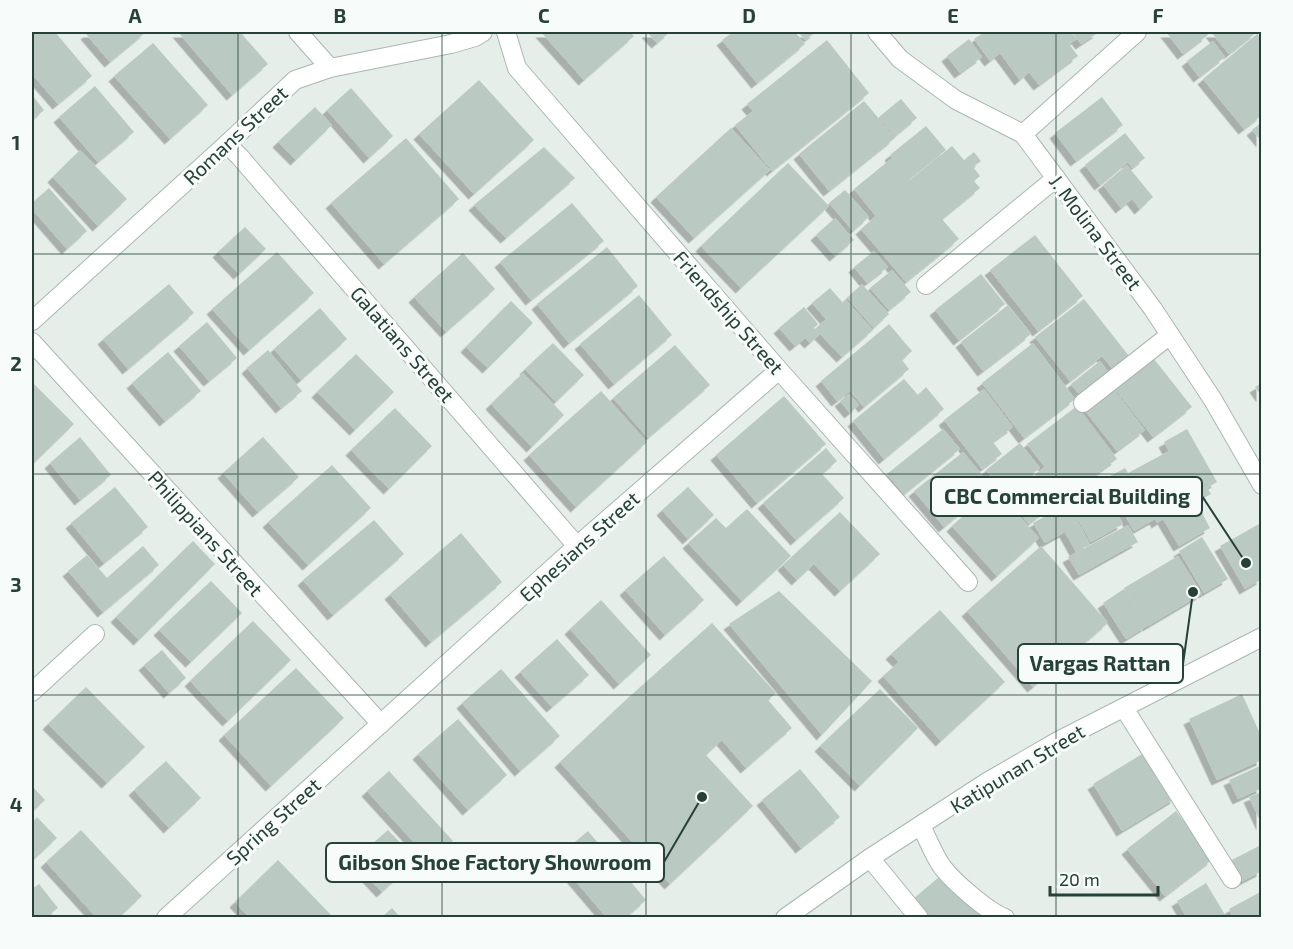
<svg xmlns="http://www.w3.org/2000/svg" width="1293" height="949" font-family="'Exo 2',sans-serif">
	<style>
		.building { fill: #bbc9c3; filter: url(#shadow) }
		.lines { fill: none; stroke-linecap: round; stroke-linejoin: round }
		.service-casing { stroke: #a8b7b1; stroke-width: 20 }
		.minor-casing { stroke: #a8b7b1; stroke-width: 20 }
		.tertiary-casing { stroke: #a8b7b1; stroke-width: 20 }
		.service { stroke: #fff; stroke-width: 18 }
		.minor { stroke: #fff; stroke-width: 18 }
		.tertiary { stroke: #fff; stroke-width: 18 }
		.grid { fill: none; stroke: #254139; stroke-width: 1.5; stroke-opacity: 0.55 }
		.labels { text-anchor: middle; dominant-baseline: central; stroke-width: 6; stroke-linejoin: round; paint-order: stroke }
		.street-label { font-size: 20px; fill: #254139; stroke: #f7fbf9 }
		.leader { fill: none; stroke: #254139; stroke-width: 2 }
		.callout-dot { fill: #254139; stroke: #f7fbf9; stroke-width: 2 }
		.callout { fill: #f7fbf9; stroke: #254139; stroke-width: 2 }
		.callout-label { font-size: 21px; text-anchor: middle; font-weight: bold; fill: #254139 }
		.neatline { fill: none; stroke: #254139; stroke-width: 2 }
		.grid-label { font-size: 20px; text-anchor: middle; font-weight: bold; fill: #254139 }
	</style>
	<defs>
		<filter id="shadow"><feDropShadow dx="-5.5" dy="5.5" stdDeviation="0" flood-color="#0004"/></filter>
	</defs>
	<rect width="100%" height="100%" fill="#e6eeea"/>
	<path class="building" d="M32 32H55L92 76 58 104 32 74Z
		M89 32H146L110 62 86 34Z
		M178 32H240L268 64 232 95Z
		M541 32H630L634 36 584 80Z
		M647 32H670L657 43Z
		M733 32H795L805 44 757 83 722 40Z
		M798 32H816L805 40Z
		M985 32H1071L1077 39 1069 44 1078 56 1039 85 1029 72 1020 80 1000 53 990 61 974 39Z
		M1072 32H1099L1081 44Z
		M1166 32H1205L1208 35 1183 54Z
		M1211 32H1257L1229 54Z
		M1257 34 1262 39V115L1244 129 1203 79Z
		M969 39 982 57 960 73 947 56Z
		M827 40 869 93 772 171 735 125 753 111 747 104Z
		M1213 41 1225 57 1199 77 1187 61Z
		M153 43 208 105 170 139 114 76Z
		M479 80 534 140 474 194 419 134Z
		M95 86 134 132 98 162 59 117Z
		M351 88 393 136 369 158 327 110Z
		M32 95 44 110 32 121Z
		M1102 97 1123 125 1076 161 1055 133Z
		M901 99 917 118 895 136 879 117Z
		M864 101 895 138 829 191 799 154Z
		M315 107 332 125 296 160 278 142Z
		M1262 122V142L1252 130Z
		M926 126 946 150 909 179 910 180 952 146 964 160 974 152 981 161 973 167 980 176 974 181 980 188 942 219 959 239 906 282 861 229 876 216 854 189 892 158 890 155Z
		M731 128 770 170 694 238 656 197Z
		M1125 133 1145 158 1132 168 1128 162 1100 185 1085 165Z
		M406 138 459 199 384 264 331 203Z
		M544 147 575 178 506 238 474 205Z
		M80 150 127 199 98 226 53 177Z
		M788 163 829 206 741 288 701 246Z
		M1127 165 1153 197 1140 209 1132 199 1121 208 1103 185Z
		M49 188 87 231 67 249 32 209V203Z
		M845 190 869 217 853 231 829 203Z
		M572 203 604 241 531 300 500 262Z
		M835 218 854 240 835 256 816 235Z
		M245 227 266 249 239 274 218 252Z
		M1035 235 1083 296 1038 331 990 270Z
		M607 247 638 286 569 343 537 304Z
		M874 251 888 267 867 283 854 267Z
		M277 252 314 293 249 350 212 309Z
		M463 253 495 289 446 332 414 297Z
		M892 270 911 292 889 310 870 288Z
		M981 274 1005 304 959 340 935 310Z
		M169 284 194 313 128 369 103 339Z
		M862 284 889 314 874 328 847 298Z
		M830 288 843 303 846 300 873 330 842 357 820 334 810 343 805 338 795 346 779 328 804 307 818 324 814 328 815 329 826 319 812 303Z
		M639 295 672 335 614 384 580 344Z
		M1084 299 1129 356 1113 369 1102 356 1070 381 1035 337Z
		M511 301 533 323 488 368 466 347Z
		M1008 305 1031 334 983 371 961 342Z
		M320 308 347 339 301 380 274 349Z
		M207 322 237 358 209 381 179 346Z
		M889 324 912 351 902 360 909 369 864 407 850 391 837 401 821 381Z
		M553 343 584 375 556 402 525 369Z
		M1033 343 1075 399 1024 438 982 383Z
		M675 345 710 385 648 438 613 398Z
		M268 350 302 391 281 408 247 368Z
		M168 352 201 391 165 421 132 383Z
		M356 354 394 392 355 430 317 392Z
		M1150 354 1192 407 1153 437 1111 384Z
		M1100 361 1112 377 1083 399 1071 384Z
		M523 373 564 415 532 447 491 404Z
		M904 379 918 395 926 387 944 409 884 459 853 421Z
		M32 382 74 424 32 465Z
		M1262 383V397L1255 387Z
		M1111 386 1145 430 1117 451 1083 408Z
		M984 389 1013 427 993 442 1002 454 982 469 944 420Z
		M601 391 647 442 576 507 529 455Z
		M849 394 859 405 850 413 840 401Z
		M784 396 826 444 757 503 716 455Z
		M1077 406 1117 459 1057 503 1035 474 1045 467 1027 444Z
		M395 408 432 446 389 489 351 450Z
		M943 429 960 449 904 494 887 474Z
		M1187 429 1217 482 1207 488 1211 494 1197 502 1189 489 1210 528 1179 546 1163 519 1157 523 1155 519 1134 531 1105 479 1125 468 1128 473 1169 451 1164 442Z
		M80 437 111 475 80 500 50 463Z
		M263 437 299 477 258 512 223 473Z
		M1020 443 1040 468 1032 474 1040 483 1013 504 986 470Z
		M826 448 837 461 822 474 844 498 796 540 763 503Z
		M963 452 992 487 944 527 914 491Z
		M332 465 371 508 308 565 268 522Z
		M1101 485 1123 524 1091 542 1069 504Z
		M1040 486 1054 504 1029 524 1014 506Z
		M115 487 148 527 104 563 71 523Z
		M688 487 714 515 688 539 662 510Z
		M994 488 1039 538 997 576 952 526Z
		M1068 504 1090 544 1076 552 1065 532 1045 543 1033 523Z
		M747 509 791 556 742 601 688 543 716 518 726 528Z
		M840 512 880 554 840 591 814 564 797 580 783 565Z
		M374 520 404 554 333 615 303 580Z
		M1259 524 1262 528V579L1245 589 1220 546Z
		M1128 525 1138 542 1079 575 1068 557Z
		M461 533 502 582 431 642 390 594Z
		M1202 537 1228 579 1204 593 1179 551Z
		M193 541 215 564 139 640 116 617Z
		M143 546 159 565 103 612 68 571 87 555 107 578Z
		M1041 546 1108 623 1033 687 967 611Z
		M664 556 704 600 665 635 625 590Z
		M1178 556 1202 594 1148 626 1124 588Z
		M211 581 242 613 191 662 159 630Z
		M1124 589 1147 626 1126 639 1103 603Z
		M779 591 872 681 822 735 729 624Z
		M601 600 651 655 619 684 570 629Z
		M940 610 1005 682 941 741 883 676 899 662 891 654Z
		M253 621 291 660 228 721 190 681Z
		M712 623 776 693 768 700 792 728 746 768 722 740 706 755 753 806 670 884 560 762 628 698Z
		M557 639 589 675 552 707 520 672Z
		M162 650 186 678 169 693 144 665Z
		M296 668 344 718 271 786 224 735Z
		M501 669 560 736 520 771 462 703Z
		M86 687 145 747 107 783 48 724Z
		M880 689 918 728 860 786 820 746Z
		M1242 694 1262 738V760L1217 780 1189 719Z
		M458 719 507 775 468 810 418 754Z
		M1147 751 1176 798 1122 831 1093 784Z
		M166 761 201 798 169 828 134 790Z
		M1262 765V788L1238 799 1229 780Z
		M800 769 840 817 801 848 762 800Z
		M389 771 453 841 431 861 367 791Z
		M32 786 45 800 32 812Z
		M1262 792V825L1249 797Z
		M1176 811 1213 859 1165 896 1127 849Z
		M37 817 57 838 33 860 32 858V823Z
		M81 830 142 896 118 918H97L46 862Z
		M388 830 417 860 382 892 353 861Z
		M588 831 646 900 625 918H607L556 858Z
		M1259 846 1262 850V871L1239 883 1228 862Z
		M278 860 334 918H250L235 902Z
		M944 873 982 918H929L913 899Z
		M1206 883 1227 918H1187L1177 901Z
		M39 884 58 908 45 918H36L32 912V889Z
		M1262 891V918H1233L1229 909Z
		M392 908 401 918H381Z"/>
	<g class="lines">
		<defs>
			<path id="service" d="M1083 403 1170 335
				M1124 708 1232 879
				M921 826C928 839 934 856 943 868 954 882 988 912 1005 918
				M870 858 919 918"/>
			<path id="minor" d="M298 32 330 68
				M506 32 517 68 779 370 968 582
				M1023 134 1137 32
				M227 144 240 157 577 546
				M926 285 1056 178
				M32 342 381 724
				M32 692 95 634
				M166 918 577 546 779 370"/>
			<path id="tertiary" d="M877 32 900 59 956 100 1023 134 1153 309 1213 400 1262 485
				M32 321 227 144 295 80 330 68 451 44 475 37 483 32
				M785 918 870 858 987 782 1058 741 1262 637"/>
		</defs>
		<use href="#service" class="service-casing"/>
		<use href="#minor" class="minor-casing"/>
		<use href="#tertiary" class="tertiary-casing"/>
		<use href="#service" class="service"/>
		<use href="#minor" class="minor"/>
		<use href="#tertiary" class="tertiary"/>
	</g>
	<path class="grid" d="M238 32V918M442 32V918M646 32V918M851 32V918M1056 32V918M32 254H1262M32 474H1262M32 695H1262"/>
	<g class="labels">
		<g class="street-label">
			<text transform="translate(235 135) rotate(-43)">Romans Street</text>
			<text transform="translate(1096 232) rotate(53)">J. Molina Street</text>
			<text transform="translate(729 312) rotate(49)">Friendship Street</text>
			<text transform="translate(403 344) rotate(49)">Galatians Street</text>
			<text transform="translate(206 533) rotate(48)">Philippians Street</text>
			<text transform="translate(579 546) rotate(-42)">Ephesians Street</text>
			<text transform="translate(1017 768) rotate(-31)">Katipunan Street</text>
			<text transform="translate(273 821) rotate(-42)">Spring Street</text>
		</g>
	</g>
	<path class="leader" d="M1246 563L1202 496M1193 592L1183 664M702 797L664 862"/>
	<g class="callout-dot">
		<circle cx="1246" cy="563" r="6"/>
		<circle cx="1193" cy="592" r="6"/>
		<circle cx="702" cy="797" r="6"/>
	</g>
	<g class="callout">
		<rect x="931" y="477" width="271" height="39" rx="6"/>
		<rect x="1018" y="644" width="165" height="39" rx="6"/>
		<rect x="326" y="843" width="338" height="39" rx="6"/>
	</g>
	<g class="callout-label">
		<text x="1067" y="504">CBC Commercial Building</text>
		<text x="1100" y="671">Vargas Rattan</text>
		<text x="495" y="870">Gibson Shoe Factory Showroom</text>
	</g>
	<rect width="1293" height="949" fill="none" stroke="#f7fbf9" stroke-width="66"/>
	<path d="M1050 886v9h108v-9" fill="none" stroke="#254139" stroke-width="3"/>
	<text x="1059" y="886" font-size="18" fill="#254139" stroke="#f7fbf9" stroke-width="4.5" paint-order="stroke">20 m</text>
	<rect x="33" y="33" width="1227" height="883" class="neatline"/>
	<g class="grid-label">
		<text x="135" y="23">A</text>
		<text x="340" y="23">B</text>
		<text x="544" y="23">C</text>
		<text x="749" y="23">D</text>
		<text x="953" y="23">E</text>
		<text x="1158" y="23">F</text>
		<text x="16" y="150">1</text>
		<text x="16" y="371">2</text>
		<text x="16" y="592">3</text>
		<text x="16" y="812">4</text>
	</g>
</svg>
